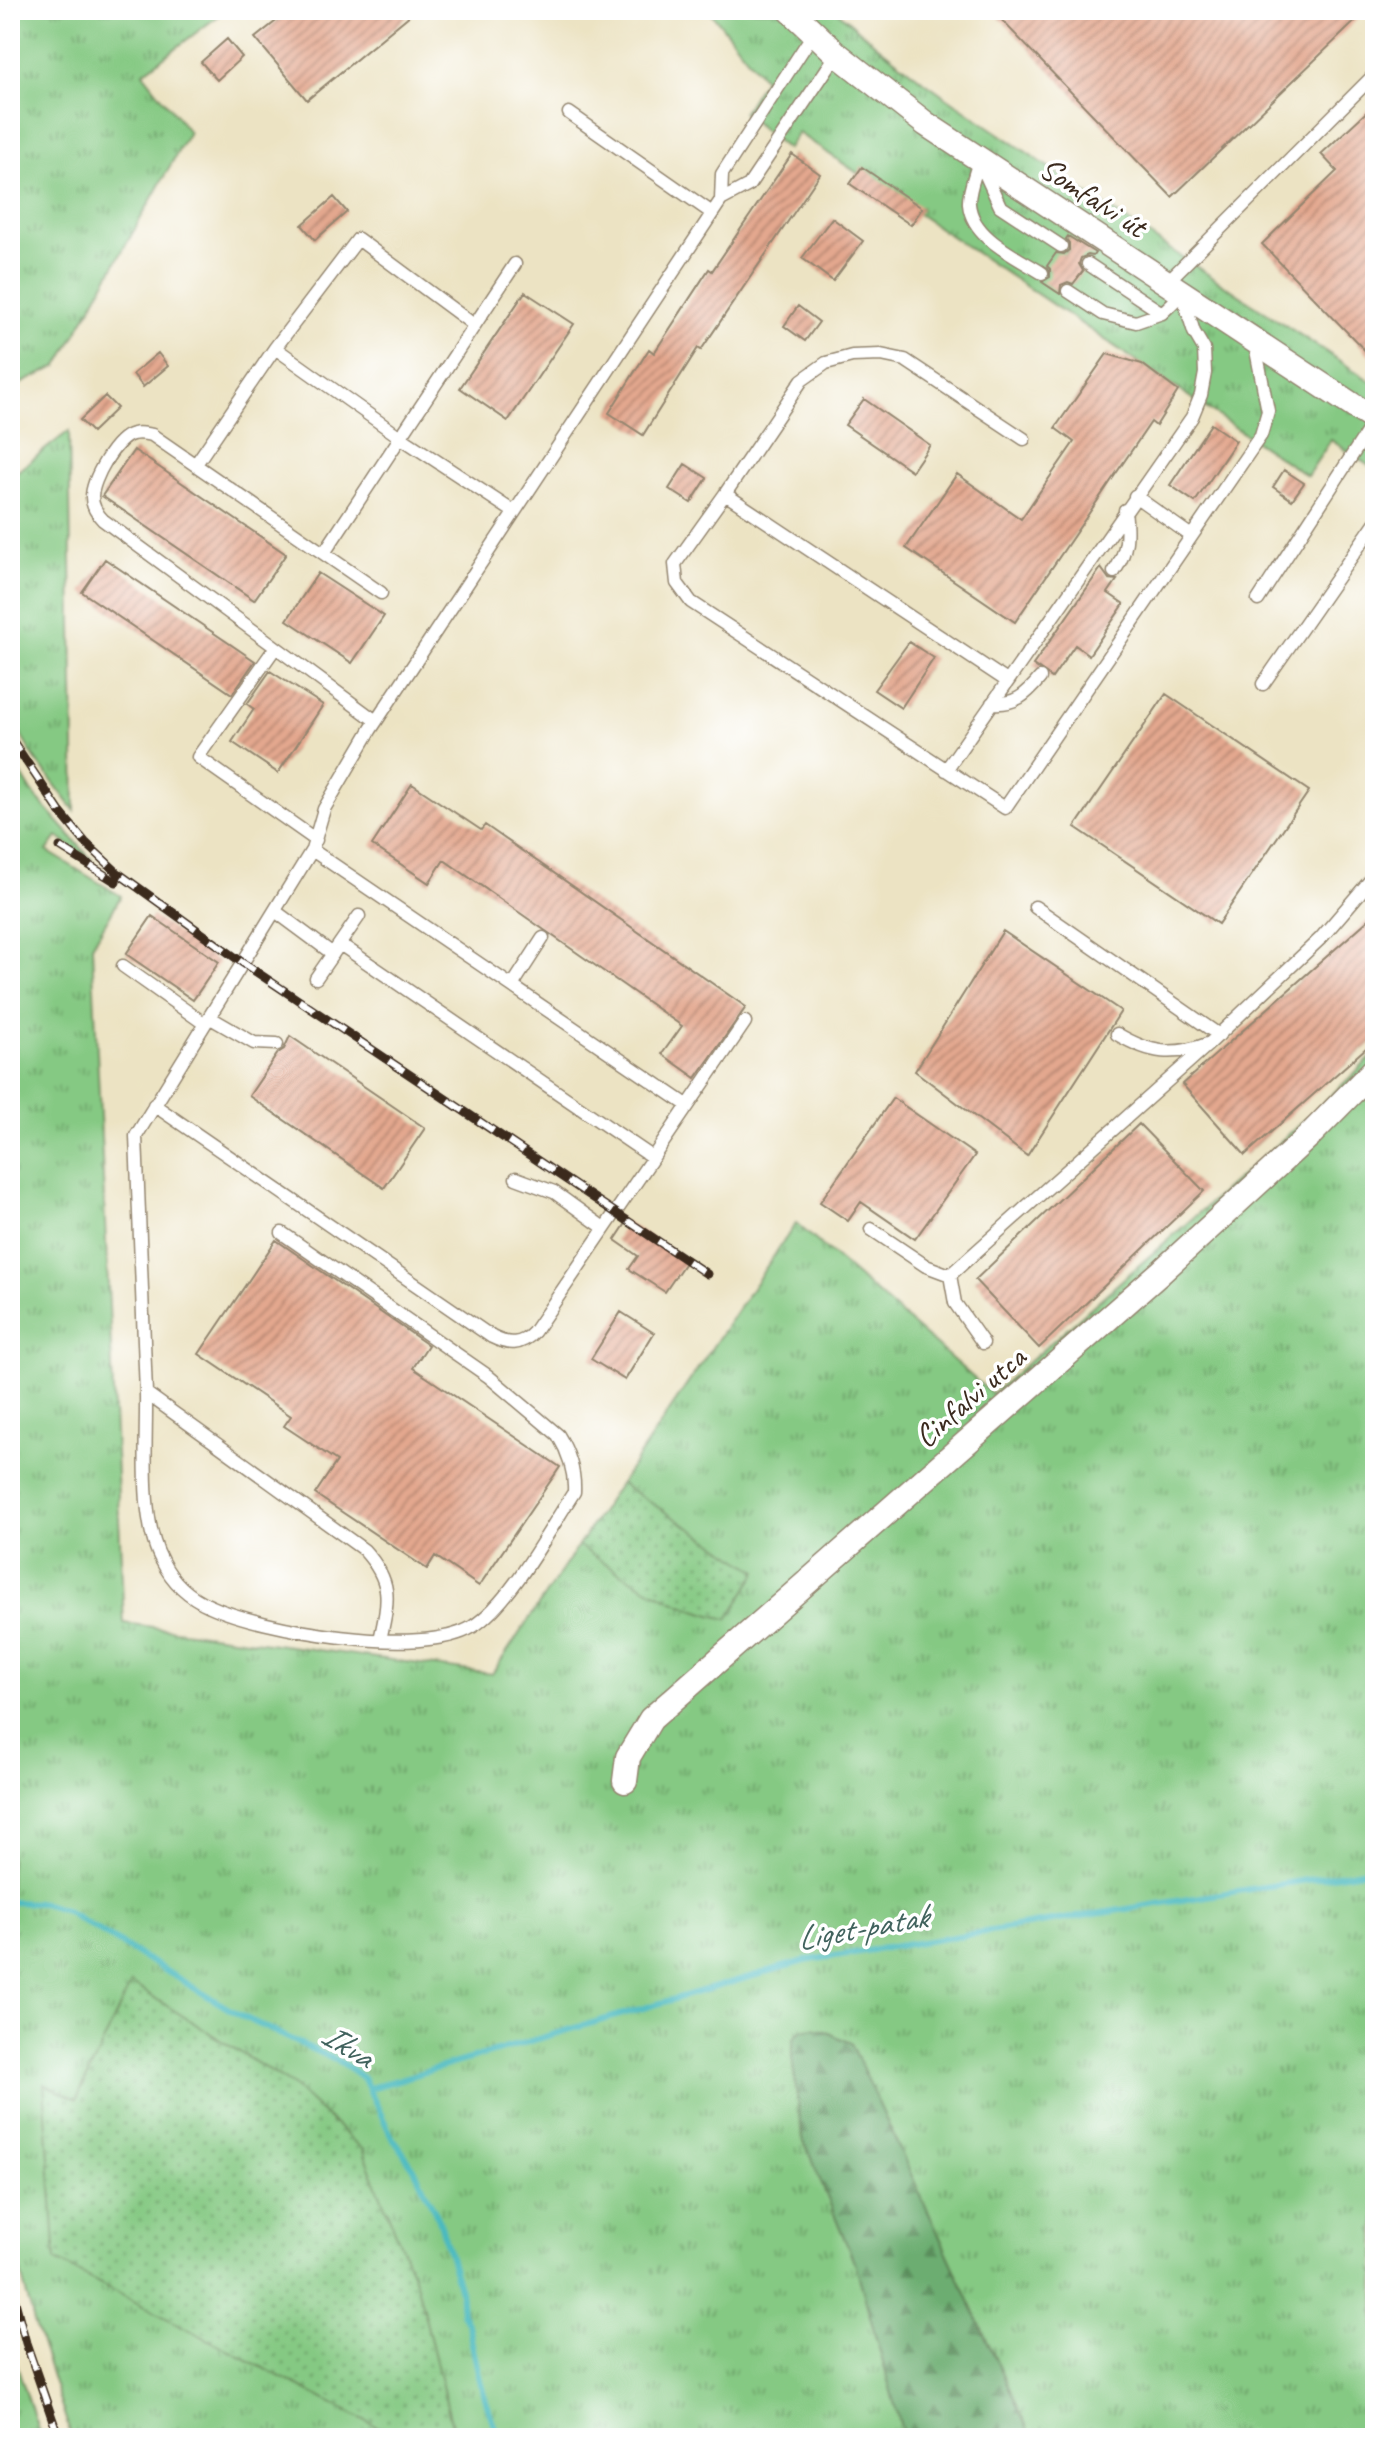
<svg xmlns="http://www.w3.org/2000/svg" width="1385" height="2448" font-family="Caveat,sans-serif">
	<style>
		.grass { fill: url(#grass-tufts); stroke: #607a50; stroke-width: 2 }
		.forest { fill: url(#forest-firs); stroke: #546c48; stroke-width: 2 }
		.garden { fill: url(#garden-dots); stroke: #607a50; stroke-width: 2 }
		.lines { fill: none; stroke-linecap: round; stroke-linejoin: round }
		.stream { stroke: #4ab9bf; stroke-width: 6 }
		.building { fill: url(#building-hatch) }
		.lane-casing { stroke: #948670; stroke-width: 15 }
		.street-casing { stroke: #948670; stroke-width: 27 }
		.lane { stroke: #fff; stroke-width: 12 }
		.street { stroke: #fff; stroke-width: 24 }
		.rail-casing { stroke: #3b2a1e; stroke-width: 9 }
		.rail { stroke: #fff; stroke-width: 6; stroke-dasharray: 18; stroke-linecap: butt }
		.labels { text-anchor: middle; dominant-baseline: central; stroke-width: 7; stroke-linejoin: round; paint-order: stroke }
		.street-label { font-size: 32px; fill: #3b2a1e; stroke: #fff }
		.water-label { font-size: 34px; font-style: italic; fill: #41635e; stroke: #fff }
	</style>
	<defs>
		<pattern id="grass-tufts" width="24" height="20" patternUnits="userSpaceOnUse" patternTransform="scale(2)"><rect width="24" height="20" fill="#85c983"/><path d="M3 7l-1-3M5 7V3M7 7l1-3M15 17l-1-3M17 17v-4M19 17l1-3" fill="none" stroke="#6ea36b"/></pattern>
		<pattern id="forest-firs" width="22" height="20" patternUnits="userSpaceOnUse" patternTransform="scale(2)"><rect width="22" height="20" fill="#6cad71"/><path d="M5 1l3.5 6h-7zM16 11l3.5 6h-7z" fill="#5a8d5c"/></pattern>
		<pattern id="garden-dots" width="8" height="8" patternUnits="userSpaceOnUse" patternTransform="scale(2)"><rect width="8" height="8" fill="#85c983"/><path d="M2 2h.1M6 6h.1" fill="none" stroke="#6ea36b" stroke-width="1.8" stroke-linecap="round"/></pattern>
		<pattern id="building-hatch" width="6" height="6" patternUnits="userSpaceOnUse" patternTransform="scale(2)"><rect width="6" height="6" fill="#e3a78e"/><path d="M-1 1l2-2M0 6l6-6M5 7l2-2" fill="none" stroke="#b98873"/></pattern>
	</defs>
	<rect width="100%" height="100%" fill="#fff"/>
	<filter id="ink" filterUnits="userSpaceOnUse"><feTurbulence type="fractalNoise" baseFrequency=".0125" numOctaves="2"/><feDisplacementMap in="SourceGraphic" scale="16" xChannelSelector="R" yChannelSelector="G"/><feConvolveMatrix kernelMatrix="1 2 1 2 8 2 1 2 1" color-interpolation-filters="sRGB"/></filter>
	<filter id="wash" filterUnits="userSpaceOnUse"><feTurbulence type="fractalNoise" baseFrequency=".006" numOctaves="4" result="noise"/><feDisplacementMap in="SourceGraphic" scale="32" xChannelSelector="R" yChannelSelector="G"/><feGaussianBlur stdDeviation="1.8" result="paint"/><feColorMatrix in="noise" values="0 0 0 0 0 0 0 0 0 0 0 0 0 0 0 0 0 1.4 0 .05"/><feComposite in="paint" operator="in"/></filter>
	<g filter="url(#wash)">
		<rect width="100%" height="100%" fill="#ece3c3"/>
		<path class="grass" d="M10 10H226L143 73 189 132 58 366 10 389Z
			M709 10H836C899 68 971 114 1041 162 1151 238 1263 311 1375 384V470L1331 440 1307 476 798 133 787 149 743 113 764 79Z
			M69 431 75 811 33 756 10 716V477Z
			M10 755 34 795 92 860 57 837 47 851 121 896 92 946 124 1623 492 1674 796 1223 992 1394 1307 1118 1375 1054V2438H72L34 2322 10 2232Z
			M10 2344 41 2438H10Z"/>
		<path class="forest" d="M813 2028 823 2030 851 2043 1032 2438H904L856 2266 802 2137 792 2056 794 2038 801 2030Z"/>
		<path class="garden" d="M620 1483 758 1571 728 1619C674 1609 624 1575 578 1546Z
			M131 1983 293 2086 362 2149 417 2285 455 2438H399L56 2261 44 2084 77 2099Z"/>
		<g class="lines">
			<path class="stream" d="M10 1902 42 1903 64 1910 241 2016 344 2064 364 2079 392 2137 414 2168 440 2222 460 2291 462 2313 468 2325 481 2385 498 2438
				M370 2088 804 1961 1375 1869"/>
		</g>
		<g id="blocks">
			<path class="building" d="M290 10H416L307 100 255 38Z
				M992 10H1367L1172 197Z
				M227 39 242 57 217 80 201 62Z
				M1375 104V361L1262 244 1337 171 1321 154Z
				M792 154 820 174 701 350 698 348 643 435 609 413 649 349 654 353 709 269 712 271Z
				M862 167 922 208 911 225 850 184Z
				M334 197 347 212 315 240 302 225Z
				M832 218 863 241 833 281 802 258Z
				M1068 236 1095 253 1093 256 1088 255 1081 258 1079 264 1083 271 1073 284 1068 282 1061 285 1060 294 1042 282 1050 277V269L1047 266 1056 253 1064 254 1069 250V243L1066 239Z
				M525 292 574 324 508 421 460 388Z
				M798 306 819 322 805 341 784 326Z
				M158 353 168 366 143 387 133 374Z
				M1107 354 1142 364 1178 391 1156 426 1151 422 1015 622 906 548 957 474 1021 519 1074 442 1055 428Z
				M105 396 117 408 92 432 80 420Z
				M864 399 930 445 912 471 845 425Z
				M1211 424 1236 441 1195 502 1170 485Z
				M134 450 286 554 254 600 102 496Z
				M685 464 707 478 691 503 669 489Z
				M1284 470 1304 483 1292 500 1273 487Z
				M105 559 255 661 232 694 82 592Z
				M1101 568 1109 579 1117 580 1108 593 1124 604 1089 655 1075 645 1052 678 1033 665Z
				M318 573 384 616 352 663 287 620Z
				M909 642 934 658 901 708 874 690Z
				M270 671 323 705 278 773 232 742 254 709 247 704Z
				M1166 694 1309 791 1218 924 1075 827Z
				M412 784 481 830 485 825 746 1007 696 1078 662 1054 682 1026 444 860 429 883 372 845Z
				M1375 914V1040L1245 1155 1182 1084Z
				M152 916 219 962 193 1000 126 954Z
				M1003 931 1121 1011 1027 1156 915 1071Z
				M290 1036 425 1128 384 1188 249 1096 278 1053 284 1049Z
				M893 1098 975 1155 915 1239 861 1202 848 1221 820 1202Z
				M1139 1124 1204 1191 1039 1348 975 1280Z
				M627 1222 686 1261 665 1292 629 1269 638 1256 615 1240Z
				M276 1240 428 1345 413 1368 560 1467 479 1586 435 1556 427 1569 315 1494 337 1461 284 1426 291 1416 199 1354Z
				M621 1312 654 1333 625 1380 591 1359Z"/>
		</g>
	</g>
	<g filter="url(#ink)">
		<use href="#blocks" fill-opacity="0" stroke="#948670" stroke-width="2"/>
		<g class="lines">
			<defs>
				<path id="lane" d="M569 113 712 213
					M979 160C976 173 968 191 969 204 972 238 1017 257 1042 273
					M982 167 1000 206 1061 246
					M721 200 722 174 813 34
					M1166 283 1375 74
					M1068 291 1103 314 1136 322 1162 313
					M275 348 400 437 514 512
					M196 464 275 348 358 239 474 325
					M725 494 675 564 677 583 691 602 1005 808 1261 435 1268 411 1255 345
					M1135 496 1190 535
					M324 553 515 264
					M1114 572C1128 551 1128 535 1125 510
					M1258 600 1375 420
					M275 648 198 757 316 840
					M1007 681 725 494 802 380 826 363 852 356 881 355 905 360 1024 439
					M1263 684 1375 523
					M992 703C1015 705 1026 695 1040 678
					M376 721 103 520C97 514 92 507 92 497 92 480 115 438 133 434 139 432 146 434 152 435L381 593
					M946 770 1192 417 1201 395 1205 373 1204 349 1194 332 1182 294 1162 313 1088 264
					M312 850 687 1105
					M1035 907 1219 1035
					M275 911 333 954
					M340 944 652 1157
					M123 966 205 1024
					M316 978 359 916
					M512 986 543 938
					M209 1017 254 1043 277 1044
					M1117 1034C1151 1054 1173 1057 1210 1043L1321 938 1375 875
					M154 1105 492 1337C508 1345 521 1346 534 1332L745 1022
					M516 1178 554 1192 604 1228
					M871 1229 926 1266 950 1275
					M983 1343 955 1303 950 1275 1210 1043
					M146 1393C147 1440 139 1520 162 1561 172 1581 189 1597 210 1606 262 1630 422 1658 472 1627 510 1604 549 1530 574 1492 575 1471 569 1453 558 1435L488 1376 282 1233
					M380 1640C389 1599 393 1582 364 1550L146 1393 136 1136 312 850 324 809 371 729 721 200 749 185 837 54"/>
				<path id="street" d="M790 10 837 54 926 124 1375 420
					M625 1781 628 1757 651 1719 1160 1273 1309 1136 1375 1069"/>
			</defs>
			<use href="#lane" class="lane-casing"/>
			<use href="#street" class="street-casing"/>
			<use href="#lane" class="lane"/>
			<use href="#street" class="street"/>
			<defs>
				<path id="rail" d="M10 737 60 812 85 842 118 873 243 963 707 1274
					M60 847 116 882
					M10 2283 26 2343 59 2438"/>
			</defs>
			<use href="#rail" class="rail-casing"/>
			<use href="#rail" class="rail"/>
		</g>
	</g>
	<g class="labels">
		<g class="street-label">
			<text transform="translate(1093 197) rotate(33)">Somfalvi út</text>
			<text transform="translate(970 1397) rotate(-41)">Cinfalvi utca</text>
		</g>
		<g class="water-label">
			<text transform="translate(862 1927) rotate(-10)">Liget-patak</text>
			<text transform="translate(348 2045) rotate(32)">Ikva</text>
		</g>
	</g>
	<rect width="1385" height="2448" fill="none" stroke="#fff" stroke-width="40"/>
</svg>
